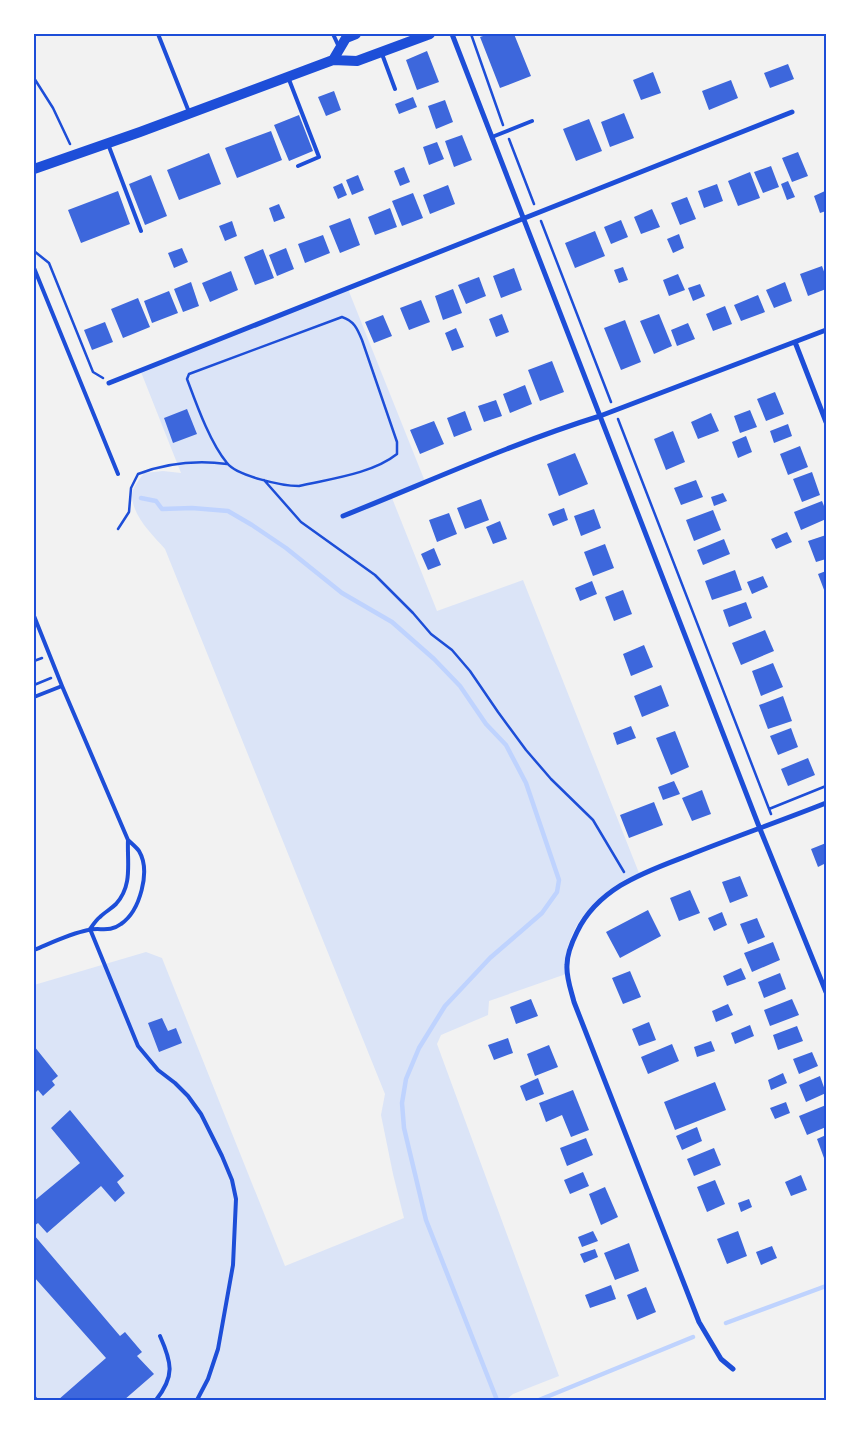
<svg xmlns="http://www.w3.org/2000/svg" width="860" height="1434" font-family="'Alegreya Sans',sans-serif">
	<style>
		.green { fill: #dbe4f7 }
		.lines { fill: none; stroke-linecap: round; stroke-linejoin: round }
		.stream { stroke: #bfd3fe; stroke-width: 4.5 }
		.building { fill: #3d67dc }
		.path { stroke: #1d4ed8; stroke-width: 2.5 }
		.service { stroke: #1d4ed8; stroke-width: 4 }
		.minor { stroke: #1d4ed8; stroke-width: 5 }
		.secondary { stroke: #1d4ed8; stroke-width: 10 }
		.neatline { fill: none; stroke: #1d4ed8; stroke-width: 2 }
	</style>
	<rect width="100%" height="100%" fill="#f2f2f2"/>
	<path class="green" d="M348 289 426 484 392 498 437 611 523 580 639 873C601 888 560 929 566 974L489 1001 488 1015 441 1035 437 1044 559 1376 513 1394 506 1400H34V985L146 952 162 958 285 1266 404 1218 393 1174 381 1115 385 1094 165 549C152 534 134 518 132 497 131 489 139 480 144 473L163 471 181 473 141 372Z"/>
	<g class="lines">
		<path class="stream" d="M141 498 156 501 162 509 192 508 228 511 252 525 286 548 342 593 392 622 434 659 460 686 486 724 506 745 526 783 559 880 557 892 542 913 490 958 445 1006 419 1048 406 1079 402 1103 404 1128 426 1220 497 1400
			M726 1323 826 1286
			M539 1400 693 1337"/>
	</g>
	<path class="building" d="M489 34H514L531 76 500 88 480 37Z
		M427 51 439 82 417 90 406 60Z
		M788 64 794 79 770 88 764 73Z
		M653 72 661 93 641 100 633 80Z
		M731 80 738 98 709 110 702 91Z
		M334 91 341 110 326 116 318 97Z
		M413 97 417 107 399 114 395 104Z
		M445 100 453 122 436 129 428 106Z
		M624 113 634 138 610 147 601 122Z
		M299 115 313 151 289 161 274 125Z
		M589 119 602 151 576 161 563 129Z
		M271 131 282 160 237 178 225 148Z
		M462 135 472 160 454 167 445 141Z
		M437 142 444 159 429 165 423 147Z
		M798 152 808 176 792 182 782 158Z
		M209 153 221 184 179 200 167 170Z
		M771 166 779 187 763 193 754 172Z
		M404 167 410 182 400 186 394 171Z
		M750 172 760 198 738 206 728 181Z
		M151 175 167 216 145 225 129 184Z
		M358 175 364 190 352 195 346 180Z
		M788 181 795 197 787 200 781 184Z
		M342 183 347 195 338 199 333 187Z
		M717 184 723 201 704 208 698 191Z
		M448 185 455 204 430 214 423 195Z
		M118 191 130 224 81 243 68 210Z
		M825 191 826 211 820 213 814 196Z
		M413 193 423 218 402 226 392 201Z
		M687 197 696 219 680 225 671 203Z
		M279 204 285 218 274 222 269 208Z
		M390 208 397 227 375 235 368 217Z
		M652 209 660 227 641 234 634 217Z
		M350 218 360 245 340 253 329 226Z
		M621 220 628 237 611 244 604 227Z
		M232 221 237 236 225 241 219 226Z
		M595 231 605 256 575 268 565 243Z
		M679 234 684 248 673 253 667 239Z
		M323 235 330 253 305 263 298 244Z
		M182 248 188 262 174 268 168 253Z
		M286 248 294 269 277 276 269 255Z
		M263 249 274 278 255 285 244 257Z
		M822 266 826 277V289L808 296 800 274Z
		M623 267 628 280 619 283 614 270Z
		M514 268 522 290 501 298 493 276Z
		M231 271 238 290 210 302 202 283Z
		M678 274 685 290 669 296 663 280Z
		M479 277 486 296 466 304 458 285Z
		M191 282 199 306 183 312 174 289Z
		M785 282 792 301 774 308 766 290Z
		M700 284 705 296 693 301 688 288Z
		M453 289 462 313 443 320 435 296Z
		M169 291 178 313 152 323 144 301Z
		M758 295 765 312 741 321 734 305Z
		M138 298 150 327 123 338 111 309Z
		M421 300 430 322 409 330 400 308Z
		M725 306 732 324 713 331 706 314Z
		M502 314 509 332 496 337 489 319Z
		M659 314 672 346 654 354 640 321Z
		M383 315 392 336 374 343 365 322Z
		M625 320 641 362 621 370 604 328Z
		M105 322 113 342 92 350 84 330Z
		M688 323 695 339 677 346 671 330Z
		M456 328 464 347 452 351 445 333Z
		M552 361 564 392 540 401 528 370Z
		M525 385 532 404 510 413 503 394Z
		M775 392 784 414 766 421 757 399Z
		M496 400 502 416 484 422 478 406Z
		M187 409 197 434 173 443 164 418Z
		M750 410 757 427 740 433 734 416Z
		M465 411 472 430 454 437 447 418Z
		M711 413 719 431 698 439 691 422Z
		M434 421 444 444 420 454 410 430Z
		M788 424 792 436 774 443 770 431Z
		M673 431 685 462 666 470 654 439Z
		M746 436 752 452 738 458 732 442Z
		M800 446 808 467 788 475 780 454Z
		M575 453 588 484 559 496 547 464Z
		M812 472 820 495 802 502 793 479Z
		M696 480 703 497 681 505 674 488Z
		M723 493 727 501 714 506 711 497Z
		M481 499 489 520 465 529 457 508Z
		M822 501 826 511V519L801 530 794 512Z
		M564 508 568 520 553 526 548 514Z
		M594 509 601 528 581 536 574 516Z
		M713 510 721 530 694 541 686 520Z
		M449 513 457 534 437 542 429 520Z
		M500 521 507 539 493 544 486 527Z
		M787 532 792 542 776 549 771 539Z
		M826 535V559L816 562 808 541Z
		M724 539 730 554 703 565 697 550Z
		M605 544 614 568 593 576 584 552Z
		M434 548 441 565 428 570 421 554Z
		M735 570 742 590 712 600 705 581Z
		M826 571V595L818 574Z
		M763 576 768 587 752 594 747 582Z
		M592 581 597 594 580 601 575 588Z
		M623 590 632 614 614 621 605 597Z
		M746 602 752 618 729 627 723 610Z
		M765 630 774 651 741 665 732 643Z
		M644 645 653 667 631 676 623 654Z
		M773 663 783 687 761 696 752 671Z
		M661 685 669 706 642 717 634 696Z
		M783 696 792 721 768 729 759 705Z
		M631 726 636 738 617 745 613 733Z
		M791 728 798 747 778 755 770 736Z
		M675 731 689 767 671 775 656 738Z
		M808 758 815 775 788 786 781 769Z
		M674 781 680 794 663 800 658 787Z
		M702 790 711 814 692 821 682 798Z
		M654 802 663 825 629 838 620 815Z
		M826 843V863L818 867 811 849Z
		M740 876 748 896 730 903 722 882Z
		M690 890 700 913 679 921 670 898Z
		M648 910 661 936 620 958 606 932Z
		M722 912 727 925 714 931 708 918Z
		M757 918 765 937 748 944 740 924Z
		M773 942 780 960 752 972 744 953Z
		M741 968 746 979 727 986 723 976Z
		M630 971 641 997 623 1004 612 978Z
		M780 973 786 989 764 998 758 982Z
		M531 999 538 1016 516 1024 510 1007Z
		M792 999 799 1015 770 1026 764 1010Z
		M728 1004 733 1015 716 1022 712 1011Z
		M162 1018 168 1031 176 1028 182 1043 159 1052 148 1023Z
		M649 1022 656 1040 639 1046 632 1029Z
		M750 1025 754 1036 735 1044 731 1033Z
		M797 1026 803 1041 778 1050 773 1035Z
		M508 1038 513 1053 494 1060 488 1045Z
		M711 1041 715 1051 697 1057 694 1047Z
		M672 1044 679 1061 648 1074 641 1057Z
		M549 1045 558 1067 535 1076 527 1054Z
		M34 1046 58 1076 52 1081 55 1085 43 1096 38 1090 34 1094Z
		M812 1052 818 1066 799 1074 793 1059Z
		M783 1073 787 1083 771 1090 768 1080Z
		M820 1076 826 1093 806 1102 799 1085Z
		M538 1078 544 1094 526 1101 520 1086Z
		M715 1082 726 1110 675 1130 664 1102Z
		M573 1090 589 1130 571 1137 562 1115 546 1122 539 1103Z
		M786 1102 790 1113 775 1119 770 1108Z
		M826 1105V1127L807 1135 799 1116Z
		M70 1110 124 1176 117 1182 125 1193 115 1202 101 1186 47 1233 38 1223 34 1226V1201L80 1163 51 1128Z
		M697 1127 702 1141 682 1150 676 1136Z
		M826 1135V1158H824L817 1139Z
		M586 1138 593 1155 567 1166 560 1148Z
		M714 1148 721 1165 694 1176 687 1159Z
		M583 1172 589 1186 570 1194 564 1180Z
		M801 1175 807 1190 791 1196 785 1182Z
		M715 1180 725 1204 707 1212 697 1187Z
		M605 1187 618 1217 601 1225 589 1194Z
		M749 1199 752 1207 741 1212 738 1203Z
		M593 1231 598 1241 582 1247 578 1237Z
		M738 1231 747 1256 727 1264 717 1239Z
		M34 1235 120 1336 125 1332 142 1352 137 1356 154 1374 124 1400H58L106 1358 34 1277Z
		M629 1243 639 1271 615 1280 604 1253Z
		M772 1246 777 1258 761 1265 756 1252Z
		M595 1249 598 1257 584 1263 580 1254Z
		M611 1285 616 1299 590 1308 585 1295Z
		M646 1287 656 1312 637 1320 627 1295Z"/>
	<g class="lines">
		<path class="path" d="M471 34 503 125
			M34 78 53 108 70 144
			M509 139 534 204
			M541 221 611 402
			M34 251 49 263 93 372 103 378
			M342 317C354 321 357 328 362 340L397 442V454C372 474 329 479 299 486 282 486 237 476 227 463 210 443 196 403 187 379L189 374Z
			M618 419 771 814
			M264 480 301 522 375 575 413 613 431 634 452 650 470 671 498 712 526 750 551 779 593 820 624 872
			M118 529 129 512 131 488 138 474C167 463 196 460 227 464
			M34 661 42 658
			M34 685 51 678
			M769 809 826 786
			M34 1396 37 1400"/>
		<path class="service" d="M158 34 189 112
			M333 34 339 47
			M382 54 395 89
			M288 77 319 157 298 166
			M492 137 532 121
			M108 144 141 231
			M34 268 118 474
			M34 616 62 686 128 840C131 843 136 847 139 851 151 871 140 911 121 924 109 933 100 927 88 930 69 934 51 943 34 950
			M34 697 62 686
			M90 929 138 1046 158 1070 175 1083 188 1096 201 1114 222 1156 232 1180 236 1199 233 1265 218 1349 208 1379 197 1400
			M90 929C93 925 96 920 100 917 105 912 111 909 116 904 133 885 127 863 128 840
			M156 1400C175 1376 172 1363 160 1336"/>
		<path class="minor" d="M452 34 760 829 826 992
			M795 342 826 422
			M109 383 792 112
			M343 516C428 482 513 443 600 416L826 330
			M733 1369 721 1359 699 1322 574 1002C571 990 566 977 567 965 567 953 572 942 577 932 600 884 652 870 697 852 740 835 783 820 826 803"/>
		<path class="secondary" d="M333 60 346 38 356 34
			M34 169 140 132 333 60 357 61 430 34"/>
	</g>
	<rect width="860" height="1434" fill="none" stroke="#ffffff" stroke-width="70"/>
	<rect x="35" y="35" width="790" height="1364" class="neatline"/>
</svg>
